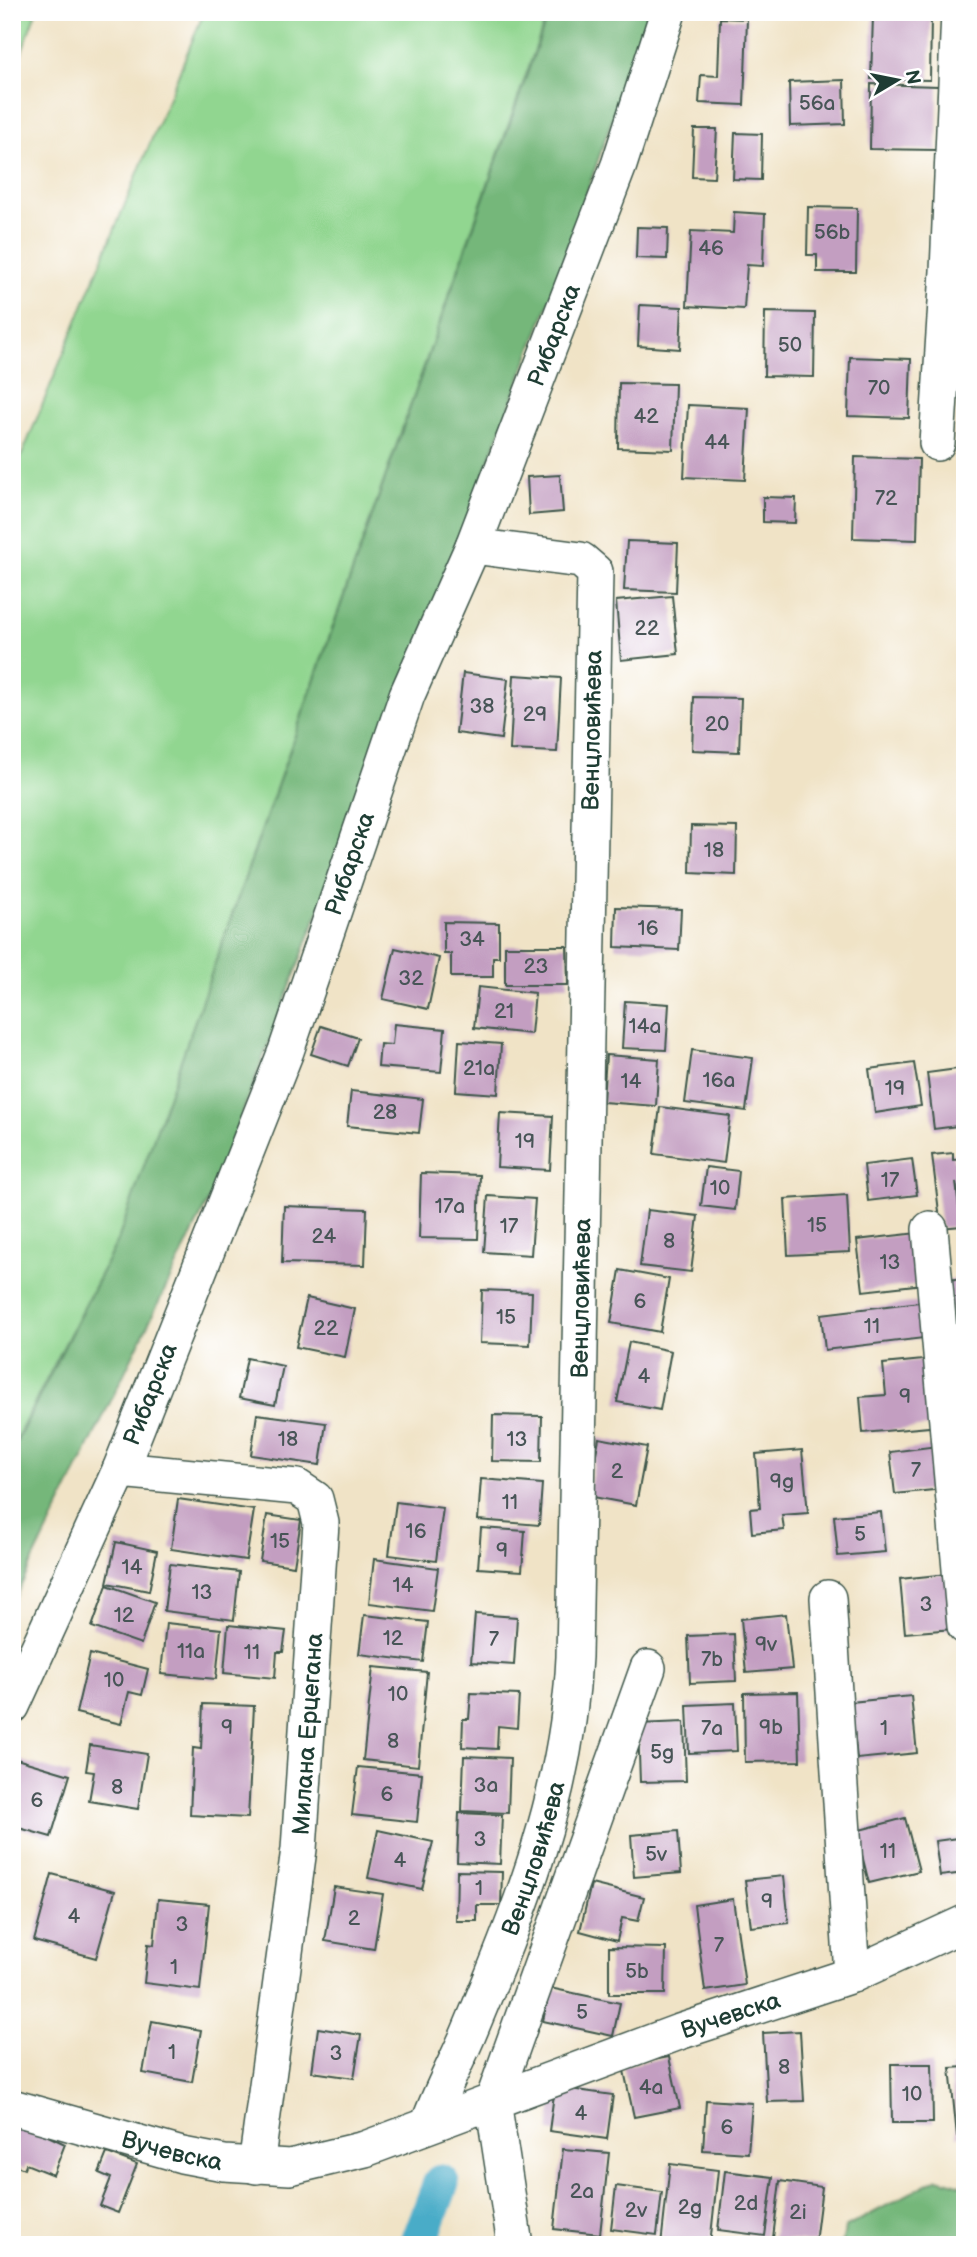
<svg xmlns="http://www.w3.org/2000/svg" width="977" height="2257" font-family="'Balsamiq Sans',sans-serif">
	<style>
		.green { fill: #91d690; stroke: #588a62; stroke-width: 2 }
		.forest { fill: #74b77a; stroke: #4a7a57; stroke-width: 2 }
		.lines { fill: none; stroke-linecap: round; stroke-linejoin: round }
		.canal { stroke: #49acc8; stroke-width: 37 }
		.building { fill: #c39ec1 }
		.minor-casing { stroke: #3e564a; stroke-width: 38 }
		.minor { stroke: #fff; stroke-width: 35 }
		.labels { text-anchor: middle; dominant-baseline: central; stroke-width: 6; stroke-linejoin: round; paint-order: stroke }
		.number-label { font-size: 21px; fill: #485557 }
		.street-label { font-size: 24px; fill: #1f3d34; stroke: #fff }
	</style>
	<rect width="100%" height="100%" fill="#fff"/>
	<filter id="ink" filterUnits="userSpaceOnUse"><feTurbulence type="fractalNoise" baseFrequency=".0143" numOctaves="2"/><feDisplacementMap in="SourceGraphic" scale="14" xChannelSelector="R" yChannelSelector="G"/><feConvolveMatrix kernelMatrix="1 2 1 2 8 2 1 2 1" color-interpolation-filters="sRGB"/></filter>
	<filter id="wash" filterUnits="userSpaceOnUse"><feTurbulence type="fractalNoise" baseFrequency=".00686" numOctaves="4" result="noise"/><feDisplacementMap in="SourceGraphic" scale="28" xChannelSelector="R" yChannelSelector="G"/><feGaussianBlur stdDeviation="1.57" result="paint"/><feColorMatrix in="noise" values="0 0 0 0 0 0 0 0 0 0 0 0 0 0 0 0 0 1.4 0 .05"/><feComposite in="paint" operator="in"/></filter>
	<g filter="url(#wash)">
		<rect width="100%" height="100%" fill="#f0e3c6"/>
		<path class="green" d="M12 12H36L12 79Z
			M204 12H548L118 1240 12 1447V479Z"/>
		<path class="forest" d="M549 12H649L549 302 212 1193 12 1604V1451L118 1240Z
			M938 2178 965 2186V2245H842L845 2228Z"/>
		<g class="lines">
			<path class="canal" d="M418 2245 441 2183"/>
		</g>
		<g id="blocks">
			<path class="building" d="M873 16 931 17 930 80 871 79Z
				M720 18 747 19 744 105 699 103 701 75 718 76Z
				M844 80 845 124 790 126 789 82Z
				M871 84 938 86 937 150 870 149Z
				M694 129H717L714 178 692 177Z
				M735 133 762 134 761 180 733 179Z
				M808 207 857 208 856 272H817V255H807Z
				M734 212 765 214 763 266 747 265 744 309 687 306 691 231 733 233Z
				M637 227 668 228 667 259 636 258Z
				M640 305 682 307 680 349 638 346Z
				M765 312 815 313 814 377 764 376Z
				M850 357 911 359 909 418 848 416Z
				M619 383 675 384 673 450 618 448Z
				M688 405 749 408 745 480 684 477Z
				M855 457 919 459 917 540 853 538Z
				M560 475 563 512 529 515 527 477Z
				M763 497 796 498 795 523 763 522Z
				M627 541 678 543 676 592 624 590Z
				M672 596 678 654 621 660 616 601Z
				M463 673 508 679 501 739 456 733Z
				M514 675 561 678 557 752 510 750Z
				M694 697 741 698 739 752 692 750Z
				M691 826 737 827 736 875 690 873Z
				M616 907 681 909 679 950 615 947Z
				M444 922 499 923V957H493V977H451V954H444Z
				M505 946H567L568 985H505Z
				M395 948 439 958 428 1009 383 999Z
				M478 987 535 993 531 1034 474 1028Z
				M625 1001 669 1004 666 1050 622 1048Z
				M394 1024 445 1029 441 1072 378 1067 380 1044 392 1045Z
				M321 1026 358 1038 348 1066 311 1054Z
				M459 1041 501 1044 498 1094 456 1091Z
				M692 1050 753 1058 746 1111 685 1103Z
				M606 1055 659 1059 656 1106 603 1102Z
				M914 1063 921 1106 875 1113 869 1069Z
				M965 1068V1125L934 1129 927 1073Z
				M351 1091 423 1099 419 1133 347 1126Z
				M660 1107 730 1116 724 1163 654 1154Z
				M500 1113 553 1116 550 1170 497 1167Z
				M953 1153V1160L965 1159V1210L961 1211 956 1182 961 1226 941 1228 932 1155Z
				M912 1159 917 1195 868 1201 864 1165Z
				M706 1167 739 1171 735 1210 701 1206Z
				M421 1173 480 1175 478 1239 419 1238Z
				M847 1195 850 1252 788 1255 785 1199Z
				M488 1196 535 1199 531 1255 484 1252Z
				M284 1206 367 1209 365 1265 282 1263Z
				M647 1210 698 1216 691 1272 640 1266Z
				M917 1233 923 1284 863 1291 857 1240Z
				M620 1270 669 1279 660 1332 611 1323Z
				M965 1278V1338L952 1339 947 1280Z
				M482 1290 532 1292 530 1345 480 1343Z
				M307 1298 355 1309 345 1357 296 1347Z
				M919 1302 924 1338 825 1350 821 1314Z
				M629 1342 671 1351 660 1410 617 1402Z
				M247 1358 283 1366 275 1405 239 1398Z
				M933 1359 940 1426 863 1433 860 1397 886 1395 883 1364Z
				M257 1414 326 1423 320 1465 251 1455Z
				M493 1415 542 1416 541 1462 492 1461Z
				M599 1438 647 1447 636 1505 588 1496Z
				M937 1446 943 1489 895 1494 890 1452Z
				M802 1450 808 1513 782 1515 784 1530 752 1533 750 1509 760 1508 756 1454Z
				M481 1479 542 1484 539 1525 478 1520Z
				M178 1499 254 1510 246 1560 171 1549Z
				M396 1502 443 1508 436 1561 389 1555Z
				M881 1512 885 1552 838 1556 834 1516Z
				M267 1515 301 1520 294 1566 260 1561Z
				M481 1528 525 1531 522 1571 478 1568Z
				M116 1542 157 1551 149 1591 107 1583Z
				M374 1559 438 1568 432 1611 369 1603Z
				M170 1564 239 1572 234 1620 164 1611Z
				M948 1574 953 1629 905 1633 900 1579Z
				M107 1585 155 1602 141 1644 92 1627Z
				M475 1614 517 1617 514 1665 471 1662Z
				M786 1614 792 1669 746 1673 741 1619Z
				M364 1615 428 1622 423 1662 359 1654Z
				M166 1623 221 1629 216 1679 161 1674Z
				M228 1625 286 1631 283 1652H277L275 1678 224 1673Z
				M734 1634 736 1681 690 1683 688 1636Z
				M90 1654 148 1669 142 1695 129 1692 121 1724 76 1713Z
				M373 1667 427 1672 418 1766 363 1760Z
				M798 1692 800 1761 745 1762 744 1693Z
				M471 1693 519 1695 517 1728 498 1726 497 1749 462 1747 463 1719H469Z
				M911 1696 917 1753 857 1759 851 1702Z
				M735 1703 737 1751 689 1753 687 1705Z
				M203 1704 254 1706 248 1818 190 1815 193 1748 201 1749Z
				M684 1722 686 1781 640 1782 638 1724Z
				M90 1745 147 1754 138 1809 89 1801 94 1772 86 1771Z
				M464 1756 510 1758 508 1813 462 1811Z
				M13 1758 70 1775 51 1837 12 1826Z
				M358 1767 422 1773 417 1822 352 1815Z
				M459 1813 502 1815 500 1864 457 1862Z
				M905 1818 919 1871 869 1883 856 1831Z
				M378 1830 433 1842 422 1889 368 1878Z
				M678 1831 681 1873 634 1877 631 1835Z
				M965 1837V1873L940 1876 935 1841Z
				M457 1871 502 1872 501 1905H477V1921H456Z
				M52 1874 115 1891 96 1958 34 1941Z
				M784 1876 789 1923 751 1927 745 1880Z
				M591 1884 644 1897 638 1921 622 1918 617 1941 580 1931Z
				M334 1887 383 1894 374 1949 325 1941Z
				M158 1899 209 1904 200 1990 144 1983 148 1944 154 1945Z
				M733 1899 745 1985 705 1991 694 1905Z
				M609 1947 666 1948 665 1994H609Z
				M550 1988 620 2003 613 2036 543 2021Z
				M152 2021 201 2030 192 2082 143 2073Z
				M318 2028 361 2035 354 2078 312 2072Z
				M800 2031 804 2101 767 2102 763 2033Z
				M669 2057 680 2108 634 2117 623 2066Z
				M891 2064H932L933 2123H892Z
				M965 2067V2135L957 2136 950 2068Z
				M555 2087 613 2095 607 2139 549 2131Z
				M706 2100 752 2103 748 2153 703 2150Z
				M12 2119 65 2144 53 2175 26 2164 24 2169 12 2164Z
				M563 2149 609 2153 600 2234 554 2229Z
				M107 2153 137 2164 118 2213 100 2206 111 2178 99 2173Z
				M670 2164 718 2170 710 2245H661Z
				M725 2171 773 2177 765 2236 718 2230Z
				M780 2181 822 2187 815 2243 773 2238Z
				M616 2186 662 2192 657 2235 611 2229Z"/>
		</g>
	</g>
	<g filter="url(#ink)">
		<use href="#blocks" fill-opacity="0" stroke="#3e564a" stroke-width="2"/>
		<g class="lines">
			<defs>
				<g id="minor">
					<path d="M937 443 948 271 959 12"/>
					<path d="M930 1229 965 1626"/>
					<path d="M120 1470 297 1487 315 1499 321 1523 299 1849 256 2166"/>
					<path d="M828 1598 852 1975"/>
					<path id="s1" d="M12 1706 120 1470 286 1051 407 695 473 546 619 165 668 12"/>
					<path id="s2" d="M12 2107 182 2155 224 2163 290 2167 365 2149 679 2032 852 1975 965 1923"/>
					<path id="s3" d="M429 2123C440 2093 455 2065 468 2035 520 1911 568 1794 574 1657L595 572 581 560 473 546"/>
					<path d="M515 2245 493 2101 648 1668"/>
				</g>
			</defs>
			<use href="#minor" class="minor-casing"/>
			<use href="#minor" class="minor"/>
		</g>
	</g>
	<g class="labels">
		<g class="number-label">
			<text x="817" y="103">56a</text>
			<text x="832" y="232">56b</text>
			<text x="711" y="248">46</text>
			<text x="790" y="345">50</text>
			<text x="879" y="388">70</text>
			<text x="646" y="416">42</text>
			<text x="717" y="442">44</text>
			<text x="886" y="498">72</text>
			<text x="647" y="628">22</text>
			<text x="482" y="706">38</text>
			<text x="535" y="714">29</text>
			<text x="717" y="724">20</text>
			<text x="714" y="850">18</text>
			<text x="648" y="928">16</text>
			<text x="472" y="939">34</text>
			<text x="536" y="966">23</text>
			<text x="411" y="978">32</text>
			<text x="504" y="1011">21</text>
			<text x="645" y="1026">14a</text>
			<text x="479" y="1068">21a</text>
			<text x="719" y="1080">16a</text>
			<text x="631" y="1081">14</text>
			<text x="895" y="1088">19</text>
			<text x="385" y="1112">28</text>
			<text x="525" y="1141">19</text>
			<text x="890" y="1180">17</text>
			<text x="720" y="1188">10</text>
			<text x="450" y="1206">17a</text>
			<text x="817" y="1225">15</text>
			<text x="509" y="1226">17</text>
			<text x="324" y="1236">24</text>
			<text x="669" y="1241">8</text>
			<text x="890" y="1262">13</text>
			<text x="640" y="1301">6</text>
			<text x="506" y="1317">15</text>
			<text x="872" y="1326">11</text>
			<text x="326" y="1328">22</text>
			<text x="644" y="1376">4</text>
			<text x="905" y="1396">9</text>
			<text x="288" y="1439">18</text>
			<text x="517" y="1439">13</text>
			<text x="916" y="1470">7</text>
			<text x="617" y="1471">2</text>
			<text x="782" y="1481">9g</text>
			<text x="510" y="1502">11</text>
			<text x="416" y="1531">16</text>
			<text x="860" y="1534">5</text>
			<text x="280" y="1541">15</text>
			<text x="502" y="1550">9</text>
			<text x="132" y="1567">14</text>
			<text x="403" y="1585">14</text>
			<text x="202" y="1592">13</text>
			<text x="926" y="1604">3</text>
			<text x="124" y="1615">12</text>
			<text x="393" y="1638">12</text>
			<text x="494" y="1639">7</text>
			<text x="766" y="1644">9v</text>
			<text x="191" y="1651">11a</text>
			<text x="252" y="1652">11</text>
			<text x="712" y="1659">7b</text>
			<text x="114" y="1680">10</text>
			<text x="398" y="1694">10</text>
			<text x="227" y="1727">9</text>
			<text x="771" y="1727">9b</text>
			<text x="712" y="1728">7a</text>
			<text x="884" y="1728">1</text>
			<text x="393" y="1741">8</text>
			<text x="662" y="1752">5g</text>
			<text x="486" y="1785">3a</text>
			<text x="117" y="1787">8</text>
			<text x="387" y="1794">6</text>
			<text x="37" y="1800">6</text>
			<text x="480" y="1839">3</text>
			<text x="888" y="1851">11</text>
			<text x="656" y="1854">5v</text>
			<text x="400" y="1860">4</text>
			<text x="479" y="1888">1</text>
			<text x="767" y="1901">9</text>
			<text x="74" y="1916">4</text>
			<text x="354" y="1918">2</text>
			<text x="182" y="1924">3</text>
			<text x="719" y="1945">7</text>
			<text x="174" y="1967">1</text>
			<text x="637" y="1971">5b</text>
			<text x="582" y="2012">5</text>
			<text x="172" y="2052">1</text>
			<text x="336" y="2053">3</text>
			<text x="784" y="2067">8</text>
			<text x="651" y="2087">4a</text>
			<text x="912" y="2094">10</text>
			<text x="581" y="2113">4</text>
			<text x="727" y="2127">6</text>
			<text x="582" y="2191">2a</text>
			<text x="746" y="2203">2d</text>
			<text x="690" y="2207">2g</text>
			<text x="636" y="2210">2v</text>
			<text x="798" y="2212">2i</text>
		</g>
		<g class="street-label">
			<text stroke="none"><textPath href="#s1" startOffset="1475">Рибарска</textPath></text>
			<text stroke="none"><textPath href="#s3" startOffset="1418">Венцловићева</textPath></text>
			<text stroke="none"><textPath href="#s1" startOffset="908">Рибарска</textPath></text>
			<text stroke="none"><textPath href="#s3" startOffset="850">Венцловићева</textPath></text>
			<text stroke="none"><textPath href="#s1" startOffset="341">Рибарска</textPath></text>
			<text transform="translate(308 1734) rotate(-86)">Милана Ерцегана</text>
			<text stroke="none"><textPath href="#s3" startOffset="285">Венцловићева</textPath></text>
			<text stroke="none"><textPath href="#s2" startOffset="752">Вучевска</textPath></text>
			<text stroke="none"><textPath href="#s2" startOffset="166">Вучевска</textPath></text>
		</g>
	</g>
	<rect width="977" height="2257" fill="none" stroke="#fff" stroke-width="42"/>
	<g transform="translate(897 80) rotate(80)" stroke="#ffffff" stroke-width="5" paint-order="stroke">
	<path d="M0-5L12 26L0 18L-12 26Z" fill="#1f3d34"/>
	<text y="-10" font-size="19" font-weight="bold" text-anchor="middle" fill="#1f3d34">N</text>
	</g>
</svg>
